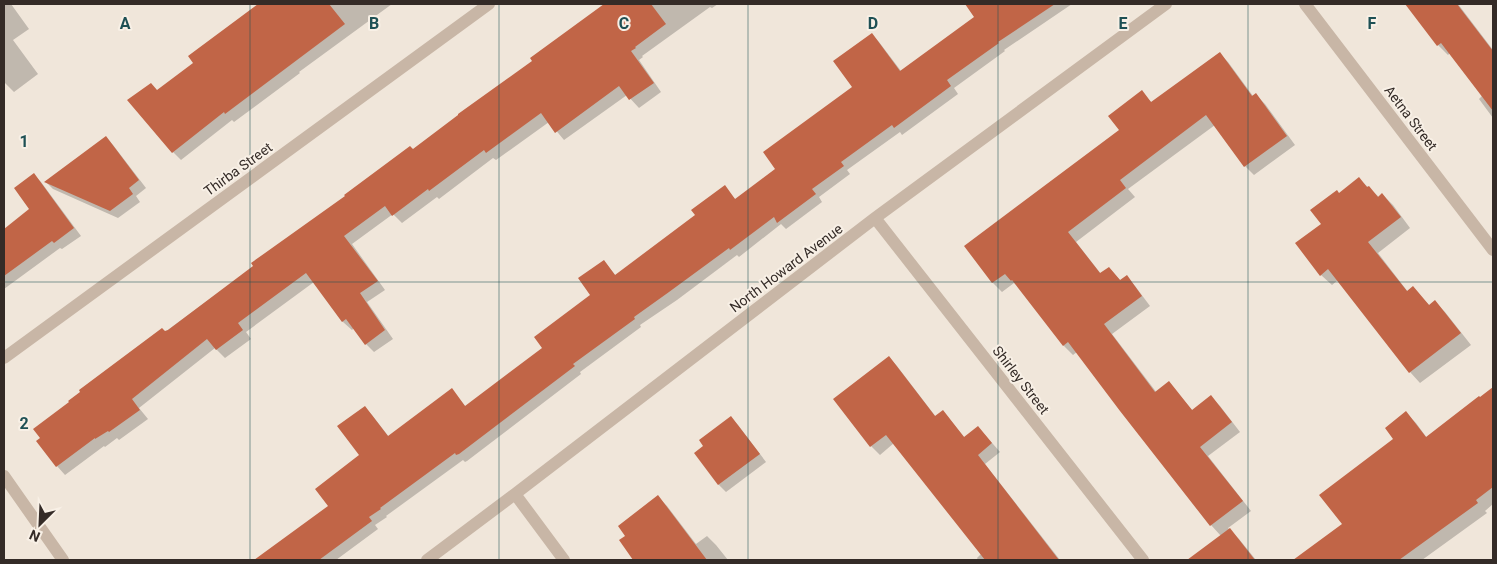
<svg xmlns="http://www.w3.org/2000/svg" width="1497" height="564" font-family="Roboto,sans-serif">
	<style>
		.shadow { fill: #0003 }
		.building { fill: #c16547 }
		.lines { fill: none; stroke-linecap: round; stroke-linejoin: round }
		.street { stroke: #c8b6a6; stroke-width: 12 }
		.grid { fill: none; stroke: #1e5054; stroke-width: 1; stroke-opacity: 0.55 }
		.labels { text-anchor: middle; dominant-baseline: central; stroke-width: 4; stroke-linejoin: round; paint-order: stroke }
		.street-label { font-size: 14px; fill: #342b27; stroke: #f8f0e6 }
		.grid-label { font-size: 16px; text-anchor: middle; font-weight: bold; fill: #1e5054; stroke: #f8f0e6; stroke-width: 4; stroke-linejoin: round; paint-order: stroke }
	</style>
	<rect width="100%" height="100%" fill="#f0e6da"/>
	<path class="shadow" d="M4 4H11L29 29 13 40 38 74 14 92 4 82Z
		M275 4H392L299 72 300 73 234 122 232 120 181 160 173 152 158 91Z
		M606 4H718L712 8 710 7 642 56 643 57 639 60 661 92 639 108 627 95 564 140 549 122 496 160 493 158 439 199 437 197 402 223 393 214 352 244 385 290 367 302 393 339 374 352 366 344 354 328 352 330 343 322 314 282 246 332 251 339 225 358 215 348 139 408 148 419 119 440 117 438 105 447 104 446 65 475 57 466 165 332 533 61 531 58Z
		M979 4H1072L1004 50 1005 51 954 88 958 94 902 135 900 132 847 170 850 174 819 197 822 202 786 229 781 224 739 257 737 255 677 300 640 325 641 327 580 372 581 374 467 461 465 462 463 460 386 516 387 517 375 525 378 529 336 560H256L330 507 361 455 365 408 372 415 389 437 452 390 466 407 544 348 592 296 604 261 616 276 697 215 724 187 736 200 777 169 854 88 872 34 879 42 901 71 976 17 971 10Z
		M1407 4H1458L1493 50V118L1479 99 1483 95 1450 53 1448 55 1438 45Z
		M1219 53 1228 62 1253 96 1256 95 1265 104 1295 145 1254 175 1245 166 1215 125 1128 189 1135 197 1076 242 1101 274 1109 268 1121 281 1126 277 1135 286 1150 306 1112 334 1157 393 1169 383 1193 411 1211 397 1220 406 1240 432 1208 456 1251 511 1228 528 1239 539 1256 560H1207L1201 552 1221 536 1211 525 1077 352 1073 355 1064 346 1021 289 1014 283 1002 292 993 283 965 246 1121 130 1142 92 1152 103Z
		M106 137 113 145 146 188 136 196 140 202 118 218 53 189 46 182Z
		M34 175 41 182 81 236 62 249 60 248 4 289V230L31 209Z
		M1359 179 1379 197 1382 194 1393 205 1410 228 1378 253 1408 292 1413 288 1430 306 1435 302 1445 312 1471 345 1420 383 1410 372 1338 280 1332 285 1321 275 1322 224 1339 194Z
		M889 357 897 366 936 417 943 411 965 438 978 428 986 436 1000 452 985 464 1060 560H978L977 558 981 554 894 443 880 455 871 446 835 399Z
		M1493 389V504L1485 511 1487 513 1422 560H1295L1343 524 1395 439 1406 413 1416 423 1427 438Z
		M731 418 738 425 766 462 726 492 719 485 696 454Z
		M658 497 667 506 696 544 707 536 716 545 728 560H646L620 526Z"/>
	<path class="building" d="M258 4H329L345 24 225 114 224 112 172 153 127 100 151 83 157 90 193 63 188 56Z
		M604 4H651L666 24 635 47 636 48 631 51 654 83 629 100 619 86 555 133 541 113 486 153 484 150 429 191 428 189 392 216 385 206 344 236 378 281 360 293 385 330 365 345 346 319 342 322 306 273 238 323 243 330 216 350 207 339 132 399 140 410 109 432 108 431 95 439V438L56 467 36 441 40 438 33 429 69 402 68 401 80 392 79 390 162 328 165 331 168 330 253 266 251 263 345 196 344 195 410 146 413 149 458 115V114L532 61 530 58Z
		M965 4H1055L998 42 999 43 947 80 951 86 894 128 892 125 841 162 844 166 812 189 816 194 777 223 774 217 730 250 729 248 669 292 634 317 635 319 573 364 575 366 459 454 456 455 455 453 380 508 381 509 369 517 372 521 319 560H254L328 506 315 489 359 455 337 426 365 406 388 436 452 388 465 406 542 348 534 337 590 295 578 278 604 260 615 275 695 215 691 210 725 185 735 199 775 169 763 152 852 87 833 61 872 33 900 71 974 17Z
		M1405 4H1457L1493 51V111L1441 43 1437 46Z
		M1220 52 1252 96 1256 93 1287 136 1244 167 1206 115 1120 180 1126 188 1068 232 1100 273 1109 267 1120 280 1127 275 1142 296 1104 324 1155 392 1169 381 1192 410 1211 395 1232 422 1200 447 1243 501 1210 526 1120 411 1068 342 1063 346 1012 280 1011 281 1005 274 992 283 964 246 1119 130 1108 116 1142 90 1151 102Z
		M106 136 139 180 129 188 133 194 110 211 44 182Z
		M34 173 74 228 54 243 52 241 4 276V229L29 209 14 188Z
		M1359 177 1367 187 1369 186 1378 197 1382 193 1401 217 1368 242 1407 291 1413 286 1429 305 1435 300 1461 333 1409 373 1328 269 1320 276 1295 243 1321 224 1310 210 1337 190 1339 193Z
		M889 356 935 416 943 410 964 437 978 426 992 443 978 455 1059 560H985L886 435 870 447 833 399Z
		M1493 387V487L1476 500 1478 503 1399 560H1293L1342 524 1319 495 1393 439 1385 428 1406 411 1426 437 1479 396 1480 397Z
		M731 416 760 454 718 485 694 453 703 446 699 440Z
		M658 495 707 560H633L619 540 625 536 618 526Z
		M1230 528 1255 560H1187Z"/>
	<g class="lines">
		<path class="street" d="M1305 4 1493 250
			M875 218 1143 560
			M4 358 489 4
			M4 476 63 560
			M515 494 564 560
			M427 560 515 494 875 218 1166 4"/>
	</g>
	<path class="grid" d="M250 4V560M499 4V560M748 4V560M998 4V560M1248 4V560M4 282H1493"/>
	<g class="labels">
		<g class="street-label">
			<text transform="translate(1411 118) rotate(53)">Aetna Street</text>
			<text transform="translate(238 169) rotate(-36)">Thirba Street</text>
			<text transform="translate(786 268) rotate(-37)">North Howard Avenue</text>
			<text transform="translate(1021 380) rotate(52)">Shirley Street</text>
		</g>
	</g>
	<g class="grid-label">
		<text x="125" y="29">A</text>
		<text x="374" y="29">B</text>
		<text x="624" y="29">C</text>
		<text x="873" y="29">D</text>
		<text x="1123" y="29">E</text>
		<text x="1372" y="29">F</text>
		<text x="24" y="147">1</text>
		<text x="24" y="429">2</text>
	</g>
	<rect width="1497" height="564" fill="none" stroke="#342b27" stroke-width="10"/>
	<g transform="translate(40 524) rotate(204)" stroke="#f8f0e6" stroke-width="4" paint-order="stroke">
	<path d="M0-4L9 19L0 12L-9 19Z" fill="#342b27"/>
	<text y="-8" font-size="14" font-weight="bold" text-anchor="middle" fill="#342b27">N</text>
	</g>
</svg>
